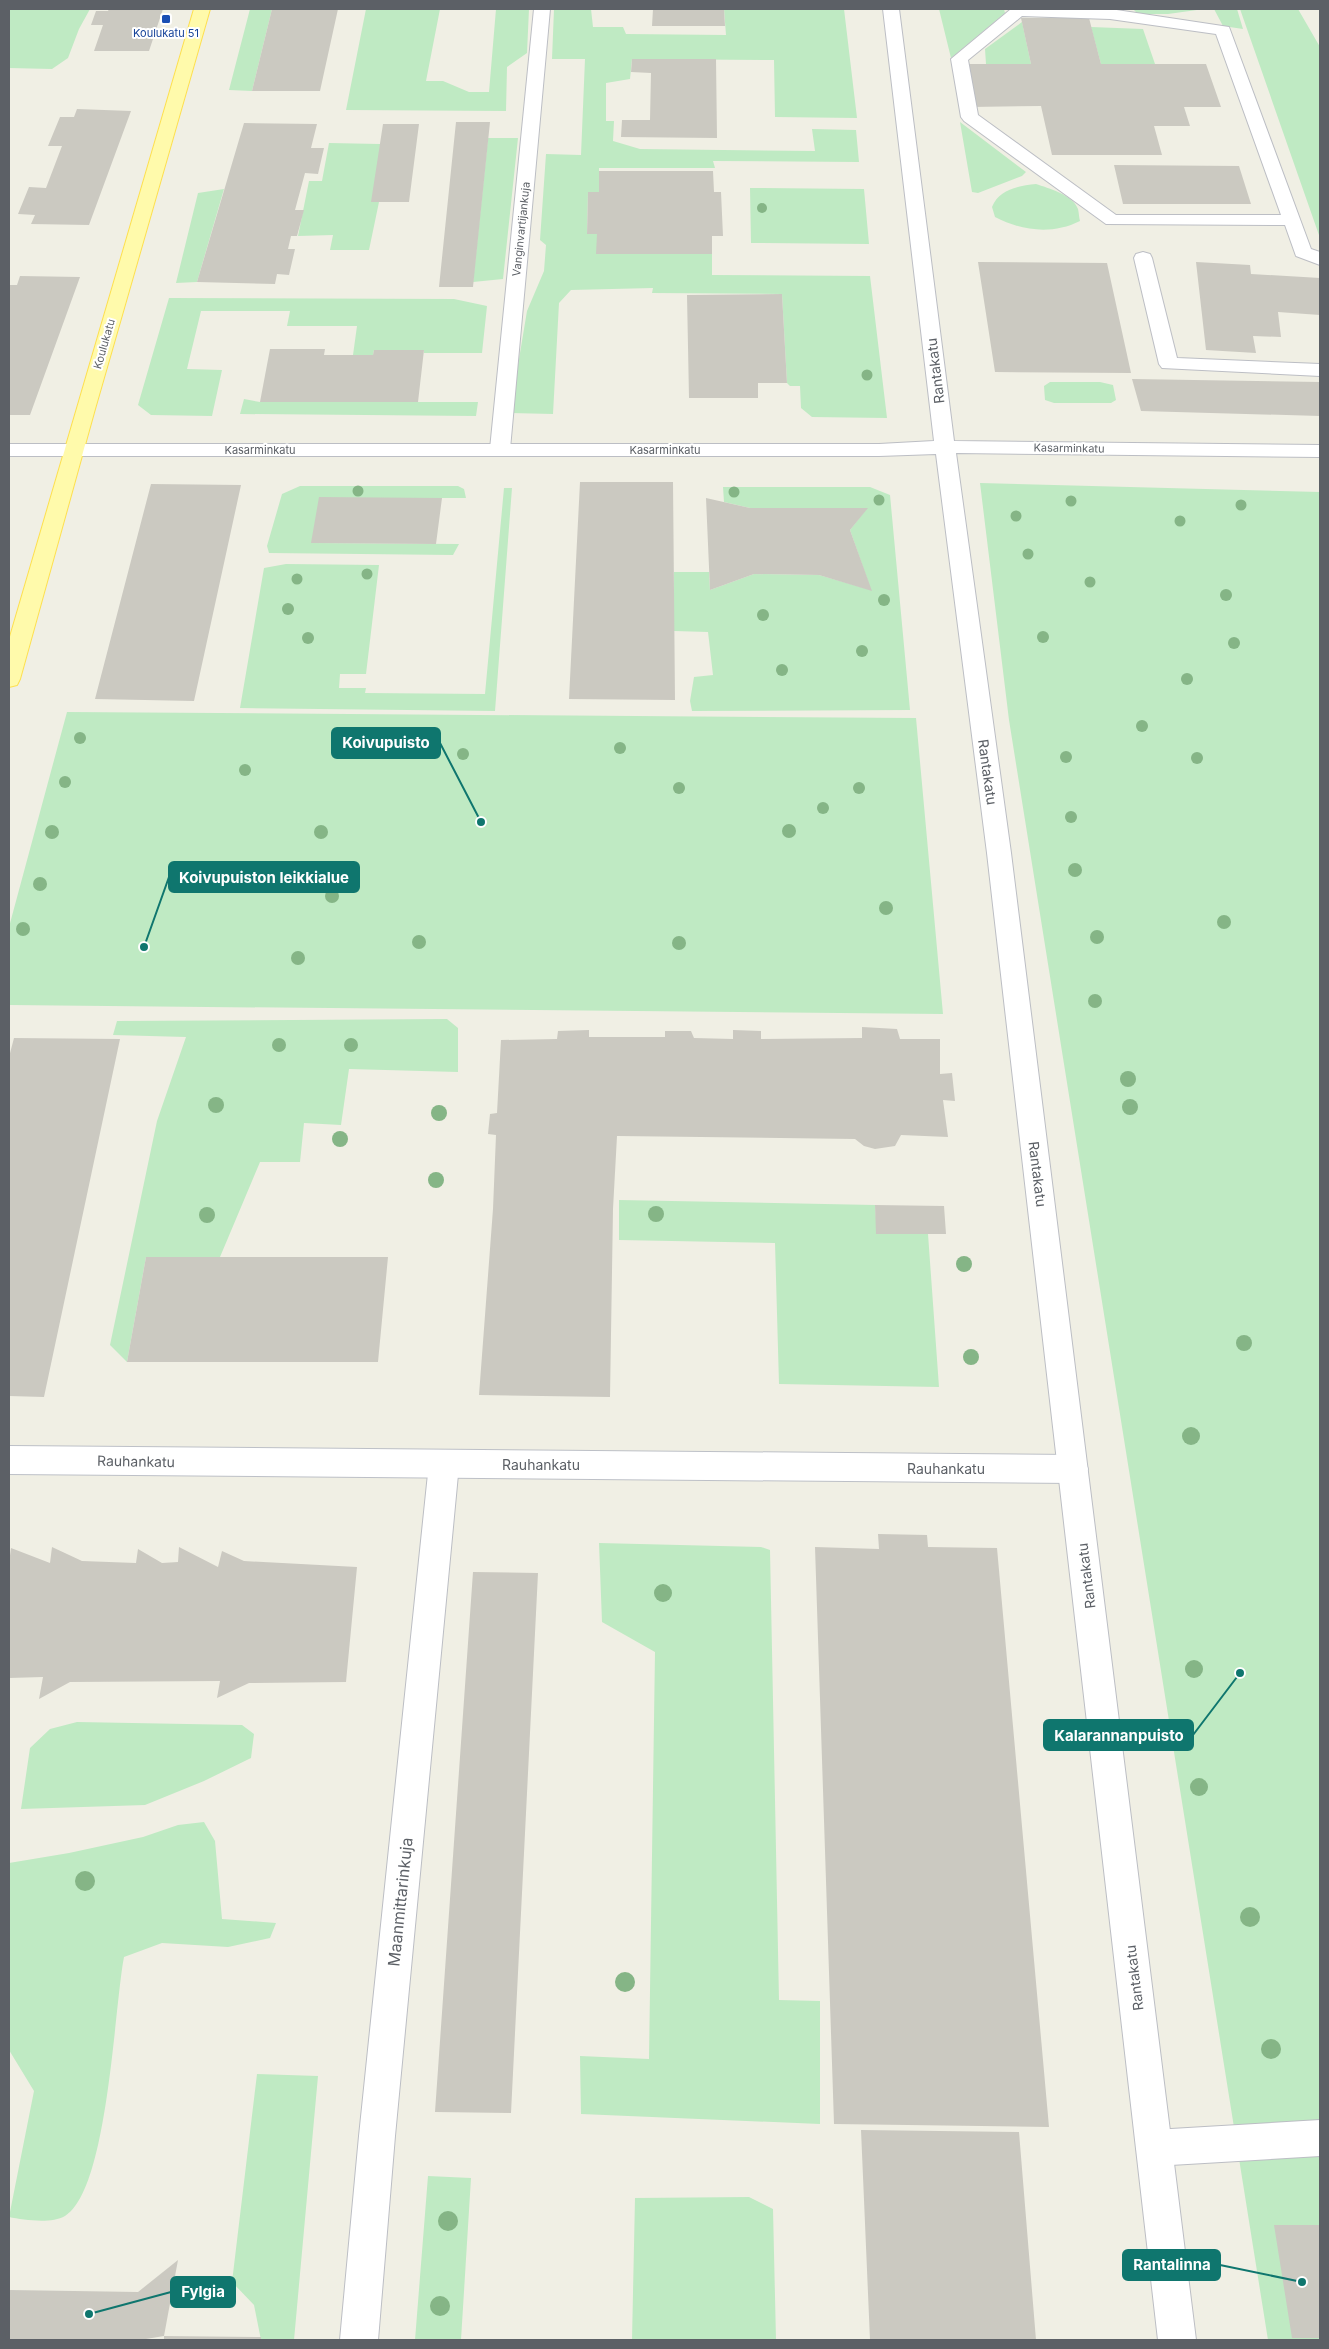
<svg xmlns="http://www.w3.org/2000/svg" width="1329" height="2349" font-family="Inter,sans-serif">
	<style>
		.green { fill: #bfeac3 }
		.building { fill: #cbc9c1 }
		.lines { fill: none; stroke-linecap: round; stroke-linejoin: round }
		.lane-casing { stroke: #bcbec4; stroke-width: 2 }
		.street-casing { stroke: #bcbec4; stroke-width: 2 }
		.secondary-casing { stroke: #bdc0c7; stroke-width: 2 }
		.primary-casing { stroke: #fee04f; stroke-width: 2 }
		.lane { fill: #fff; fill-rule: evenodd }
		.street { fill: #fff; fill-rule: evenodd }
		.secondary { fill: #fff; fill-rule: evenodd }
		.primary { fill: #fffaab; fill-rule: evenodd }
		.tree { fill: #85b586 }
		.transit-dot { fill: #1a4fb4; stroke: #fff; stroke-width: 2 }
		.labels { text-anchor: middle; dominant-baseline: central; stroke-width: 4; stroke-linejoin: round; paint-order: stroke }
		.far-transit-label { font-size: 11px; fill: #164399; stroke: #fff }
		.far-street-label { font-size: 11px; fill: #5c6066; stroke: #fff }
		.street-label { font-size: 14px; fill: #5c6066; stroke: #fff }
		.near-street-label { font-size: 16px; fill: #5c6066; stroke: #fff }
		.leader { fill: none; stroke: #0f766e; stroke-width: 2 }
		.callout-dot { fill: #0f766e; stroke: #fff; stroke-width: 2 }
		.callout { fill: #0f766e; stroke: #0f766e; stroke-width: 2 }
		.callout-label { font-size: 15px; text-anchor: middle; font-weight: bold; fill: #fff }
	</style>
	<rect width="100%" height="100%" fill="#f0efe4"/>
	<path class="green" d="M9 9H90L79 29 68 58 52 69 9 68Z
		M250 9H272L252 91 229 90Z
		M366 9H440L426 81H443L469 92H489L496 9H529L527 53 507 67 506 111 346 110Z
		M554 9H591L593 27H623L626 34 726 35 724 9H844L857 118 775 117 774 60 632 59 630 79 606 83V121H614L613 141 640 149 815 151 812 129 856 130 859 162 713 161 715 168H599V192H588L587 233 597 234V254H712V275L870 276 887 418 812 417 801 408 800 386H790L787 383 782 294 652 293 653 288 571 290 559 303 553 414 510 413 527 311 544 271 546 245 540 240 546 154 581 155 585 59H552Z
		M939 9H1004L1005 13 951 58Z
		M1133 9H1204L1168 14H1138Z
		M1214 9H1237L1243 29 1223 26Z
		M1240 9H1298L1320 47V238Z
		M1022 22 1031 64H986L985 49Z
		M1091 27 1143 29 1155 64H1101Z
		M960 122 1026 172 1022 176 978 193 972 192Z
		M488 138H518L503 279 473 282Z
		M329 143 380 144 379 202 369 250H330L333 235 298 236 309 181H322Z
		M1036 184C1048 188 1073 195 1078 209 1079 213 1079 218 1080 221 1052 235 1022 231 995 217L992 207C999 189 1018 186 1036 184Z
		M750 188 864 189 869 244 751 243Z
		M224 189 197 282 176 283 198 193Z
		M169 298 454 299 487 306 482 353H424V350H374L373 355H353L357 326H287L290 311H201L187 369 222 370 212 416 151 415 138 405Z
		M1050 382H1100L1113 385 1116 400 1111 403H1054L1045 400 1044 386Z
		M244 399 260 402H478L476 416 240 414Z
		M980 483 1320 492V2340H1268L1009 720Z
		M300 486H458L464 489 466 498H442L312 543 459 544 453 555 269 553 267 546 282 494Z
		M723 487H870L890 495 910 710 692 711 690 701 694 677 713 675 708 632 674 631V572H709L710 590 754 574 819 575 871 590 850 530 867 508H750L724 502Z
		M504 488H512L495 711 240 708 264 568 286 564 379 565 366 674H340L339 688H366L365 693 485 694Z
		M67 712 916 718 943 1014 9 1005V927Z
		M447 1019 458 1028V1072L349 1069 341 1125 304 1123 300 1162H260L220 1257H146L127 1362 110 1345 157 1121 186 1037 113 1035 117 1021Z
		M619 1200 875 1205 877 1233 928 1234 939 1387 779 1384 775 1243 619 1240Z
		M599 1543 761 1547 770 1550 779 2000 820 2001V2124L581 2114 580 2056 649 2059 655 1652 602 1622Z
		M77 1722 242 1725 254 1734 251 1758 204 1781 145 1805 21 1809 30 1748 50 1729Z
		M204 1822 215 1841 222 1919 276 1923 270 1938 228 1947 162 1943 124 1957C114 2009 108 2190 65 2216 51 2224 24 2220 9 2217L34 2091 9 2050V1863L69 1853 143 1837 178 1825Z
		M257 2074 318 2076 294 2340H261L254 2305 232 2282Z
		M428 2176 471 2178 461 2340H415Z
		M749 2197 773 2209 776 2340H632L635 2198Z"/>
	<path class="building" d="M109 9H163L149 51H94L103 25H91L96 11H108Z
		M272 9H338L320 91H252Z
		M653 9H724L725 26H652Z
		M1021 18H1089L1101 64H1206L1221 107H1184L1190 126H1154L1162 155H1052L1041 106 971 107 963 64H1031Z
		M632 59H716L717 138 621 137 622 120H650L651 73 631 72Z
		M77 109 131 111 89 225 31 224 35 215 18 214 29 187 46 188 62 146H48L60 117H74Z
		M456 122H490L473 287H439Z
		M244 123 317 124 311 148H324L318 174 305 173 295 210H304L297 236H291L288 249H295L289 275 277 274 275 284 197 282Z
		M383 124H419L409 202H371Z
		M1114 165 1239 166 1251 204H1123Z
		M599 171H713L714 192H721L723 236H712V254H596L597 234H587L588 192H599Z
		M978 262 1107 263 1131 373 995 372Z
		M1196 262 1250 265 1251 274 1320 278V315L1278 312 1281 337 1253 336 1256 353 1206 350Z
		M20 276 80 277 30 415H9V285H17Z
		M782 294 787 383H758V398H689L687 295Z
		M270 349H325L324 355H373L374 350H424L418 402H260Z
		M1132 379 1320 382V416L1141 411Z
		M580 482H673L675 700 569 699Z
		M151 484 241 485 194 701 95 699Z
		M319 497 442 498 436 544 311 543Z
		M706 498 750 508H868L850 530 872 591 819 575 754 574 710 590Z
		M862 1027 897 1029 900 1039H940V1074L952 1073 955 1101 943 1100 948 1137 901 1135 895 1146 875 1149 864 1146 855 1139 617 1136 613 1209 610 1397 479 1395 493 1209 496 1135 488 1134 490 1114 497 1113 501 1040 557 1039 558 1031 589 1030V1037H665V1031H691L694 1038 733 1039V1030L761 1031V1039L862 1038Z
		M14 1038 120 1039 44 1397 9 1396V1057Z
		M875 1205 944 1206 946 1234H876Z
		M146 1257H388L378 1362H127Z
		M878 1534 927 1535 928 1547 997 1548 1049 2127 834 2124 815 1547 879 1549Z
		M52 1547 82 1561 136 1563 138 1549 162 1563 178 1562 179 1547 218 1567 222 1551 244 1561 357 1567 346 1682 249 1683 217 1698 220 1681 70 1682 39 1699 43 1677 9 1678V1563L11 1548 50 1563Z
		M473 1572 538 1573 511 2113 435 2112Z
		M861 2130 1019 2132 1036 2340H870Z
		M1274 2225H1320V2338H1292Z
		M178 2260 164 2336 140 2340H9V2290L138 2292Z
		M164 2336 261 2337V2340H164Z"/>
	<g class="lines">
		<defs>
			<path id="lane" d="M534 9H550L510 449 507 453 500 455 493 453 490 449Z
				M1011 9H1110L1229 27 1311 249 1320 252V265L1296 256 1285 225 1106 224 964 121 961 117 951 59ZM1022 16 1110 19 1216 34 1281 215H1116L978 115 968 60Z
				M1143 252 1150 254 1152 258 1177 358 1320 364V376L1162 368 1159 364 1134 258 1136 254Z
				M444 1450 455 1454 459 1464 395 2136 378 2340H340L359 2136 429 1464 433 1454Z
				M1320 2120V2156L1154 2166 1141 2161 1136 2148 1141 2135 1154 2130Z"/>
			<path id="street" d="M883 9H899L954 441 1320 445V457L956 453 1011 853 1196 2340H1158L987 853 936 454 879 456H9V444H879L934 441Z"/>
			<path id="secondary" d="M9 1446 1073 1455 1084 1459 1088 1469 1084 1479 1073 1483 9 1474Z"/>
			<path id="primary" d="M194 9H210L95 409 20 679 17 685 9 687V640Z"/>
		</defs>
		<use href="#lane" class="lane-casing"/>
		<use href="#street" class="street-casing"/>
		<use href="#secondary" class="secondary-casing"/>
		<use href="#primary" class="primary-casing"/>
		<use href="#lane" class="lane"/>
		<use href="#street" class="street"/>
		<use href="#secondary" class="secondary"/>
		<use href="#primary" class="primary"/>
	</g>
	<g class="tree">
		<circle cx="762" cy="208" r="5"/>
		<circle cx="867" cy="375" r="5.5"/>
		<circle cx="358" cy="491" r="5.5"/>
		<circle cx="734" cy="492" r="5.5"/>
		<circle cx="879" cy="500" r="5.5"/>
		<circle cx="1071" cy="501" r="5.5"/>
		<circle cx="1241" cy="505" r="5.5"/>
		<circle cx="1016" cy="516" r="5.5"/>
		<circle cx="1180" cy="521" r="5.5"/>
		<circle cx="1028" cy="554" r="5.5"/>
		<circle cx="367" cy="574" r="5.5"/>
		<circle cx="297" cy="579" r="5.5"/>
		<circle cx="1090" cy="582" r="5.5"/>
		<circle cx="1226" cy="595" r="6"/>
		<circle cx="884" cy="600" r="6"/>
		<circle cx="288" cy="609" r="6"/>
		<circle cx="763" cy="615" r="6"/>
		<circle cx="1043" cy="637" r="6"/>
		<circle cx="308" cy="638" r="6"/>
		<circle cx="1234" cy="643" r="6"/>
		<circle cx="862" cy="651" r="6"/>
		<circle cx="782" cy="670" r="6"/>
		<circle cx="1187" cy="679" r="6"/>
		<circle cx="1142" cy="726" r="6"/>
		<circle cx="80" cy="738" r="6"/>
		<circle cx="620" cy="748" r="6"/>
		<circle cx="463" cy="754" r="6"/>
		<circle cx="1066" cy="757" r="6"/>
		<circle cx="1197" cy="758" r="6"/>
		<circle cx="245" cy="770" r="6"/>
		<circle cx="65" cy="782" r="6"/>
		<circle cx="679" cy="788" r="6"/>
		<circle cx="859" cy="788" r="6"/>
		<circle cx="823" cy="808" r="6"/>
		<circle cx="1071" cy="817" r="6"/>
		<circle cx="789" cy="831" r="7"/>
		<circle cx="52" cy="832" r="7"/>
		<circle cx="321" cy="832" r="7"/>
		<circle cx="1075" cy="870" r="7"/>
		<circle cx="40" cy="884" r="7"/>
		<circle cx="332" cy="896" r="7"/>
		<circle cx="886" cy="908" r="7"/>
		<circle cx="1224" cy="922" r="7"/>
		<circle cx="23" cy="929" r="7"/>
		<circle cx="1097" cy="937" r="7"/>
		<circle cx="419" cy="942" r="7"/>
		<circle cx="679" cy="943" r="7"/>
		<circle cx="298" cy="958" r="7"/>
		<circle cx="1095" cy="1001" r="7"/>
		<circle cx="279" cy="1045" r="7"/>
		<circle cx="351" cy="1045" r="7"/>
		<circle cx="1128" cy="1079" r="8"/>
		<circle cx="216" cy="1105" r="8"/>
		<circle cx="1130" cy="1107" r="8"/>
		<circle cx="439" cy="1113" r="8"/>
		<circle cx="340" cy="1139" r="8"/>
		<circle cx="436" cy="1180" r="8"/>
		<circle cx="656" cy="1214" r="8"/>
		<circle cx="207" cy="1215" r="8"/>
		<circle cx="964" cy="1264" r="8"/>
		<circle cx="1244" cy="1343" r="8"/>
		<circle cx="971" cy="1357" r="8"/>
		<circle cx="1191" cy="1436" r="9"/>
		<circle cx="663" cy="1593" r="9"/>
		<circle cx="1194" cy="1669" r="9"/>
		<circle cx="1199" cy="1787" r="9"/>
		<circle cx="85" cy="1881" r="10"/>
		<circle cx="1250" cy="1917" r="10"/>
		<circle cx="625" cy="1982" r="10"/>
		<circle cx="1271" cy="2049" r="10"/>
		<circle cx="448" cy="2221" r="10"/>
		<circle cx="440" cy="2306" r="10"/>
	</g>
	<rect class="transit-dot" x="161" y="14" width="10" height="10" rx="2.5"/>
	<g class="labels">
		<g class="far-transit-label">
			<text x="166" y="33">Koulukatu 51</text>
		</g>
		<g class="far-street-label">
			<text transform="translate(521 229) rotate(-84)">Vanginvartijankuja</text>
			<text transform="translate(104 344) rotate(-74)">Koulukatu</text>
			<text transform="translate(1069 448) rotate(1)">Kasarminkatu</text>
			<text x="260" y="450">Kasarminkatu</text>
			<text x="665" y="450">Kasarminkatu</text>
		</g>
		<g class="street-label">
			<text transform="translate(935 371) rotate(-97)">Rantakatu</text>
			<text transform="translate(988 772) rotate(82)">Rantakatu</text>
			<text transform="translate(1038 1174) rotate(83)">Rantakatu</text>
			<text transform="translate(136 1461) rotate(1)">Rauhankatu</text>
			<text x="541" y="1464">Rauhankatu</text>
			<text x="946" y="1468">Rauhankatu</text>
			<text transform="translate(1086 1576) rotate(-97)">Rantakatu</text>
			<text transform="translate(1134 1978) rotate(-97)">Rantakatu</text>
		</g>
		<g class="near-street-label">
			<text transform="translate(400 1902) rotate(-84)">Maanmittarinkuja</text>
		</g>
	</g>
	<path class="leader" d="M481 822L440 743M144 947L169 877M1240 1673L1193 1735M1302 2282L1220 2265M89 2314L171 2292"/>
	<g class="callout-dot">
		<circle cx="481" cy="822" r="5"/>
		<circle cx="144" cy="947" r="5"/>
		<circle cx="1240" cy="1673" r="5"/>
		<circle cx="1302" cy="2282" r="5"/>
		<circle cx="89" cy="2314" r="5"/>
	</g>
	<g class="callout">
		<rect x="332" y="728" width="108" height="30" rx="5"/>
		<rect x="169" y="862" width="190" height="30" rx="5"/>
		<rect x="1044" y="1720" width="149" height="30" rx="5"/>
		<rect x="1123" y="2250" width="97" height="30" rx="5"/>
		<rect x="171" y="2277" width="64" height="30" rx="5"/>
	</g>
	<g class="callout-label">
		<text x="386" y="748">Koivupuisto</text>
		<text x="264" y="883">Koivupuiston leikkialue</text>
		<text x="1119" y="1741">Kalarannanpuisto</text>
		<text x="1172" y="2270">Rantalinna</text>
		<text x="203" y="2297">Fylgia</text>
	</g>
	<rect width="1329" height="2349" fill="none" stroke="#5c6066" stroke-width="20"/>
</svg>
